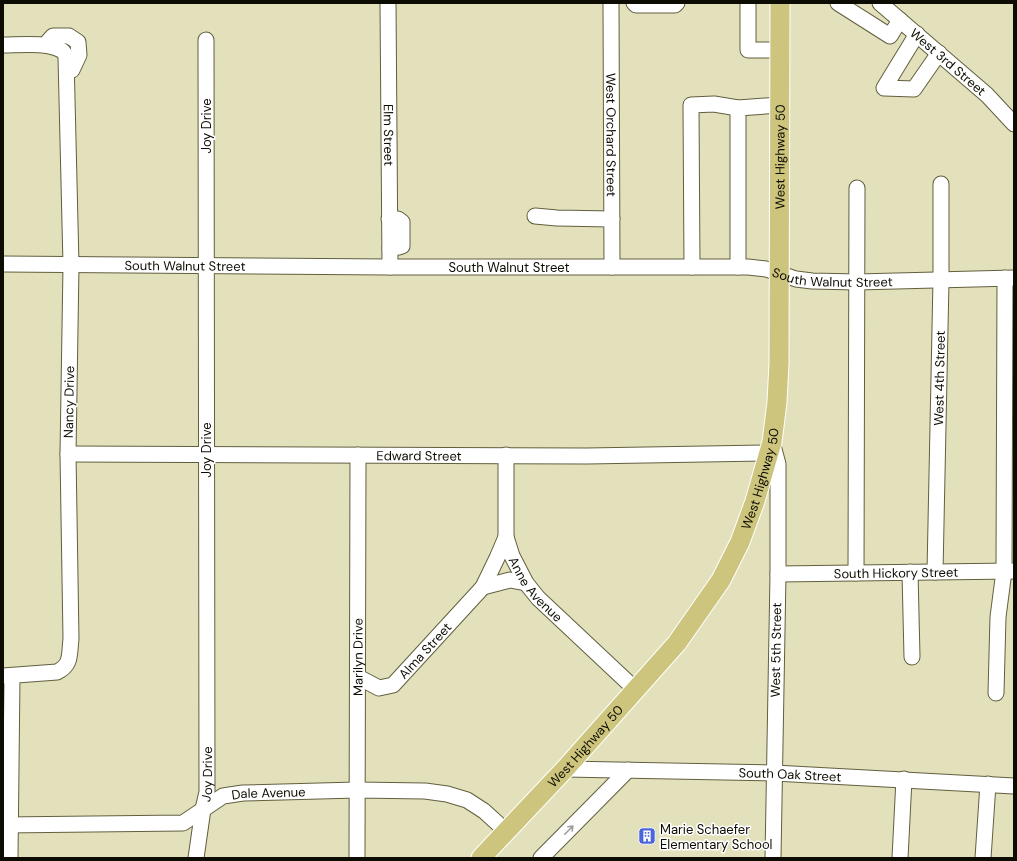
<svg xmlns="http://www.w3.org/2000/svg" width="1017" height="861" font-family="'DM Sans',sans-serif">
	<style>
		.lines { fill: none; stroke-linecap: round; stroke-linejoin: round }
		.minor-casing { stroke: #625f3f; stroke-width: 17 }
		.major-casing { stroke: #fff; stroke-width: 21 }
		.minor { stroke: #fff; stroke-width: 15 }
		.major { stroke: #cdc57d; stroke-width: 19 }
		.oneway { stroke: #9e9e9a }
		.labels { text-anchor: middle; dominant-baseline: central; stroke-width: 3; stroke-linejoin: round; paint-order: stroke }
		.street-label { font-size: 13px; fill: #0d0c02; stroke: #fff }
		.poi-label { font-size: 13px; fill: #0d0c02; stroke: #fff; text-anchor: start }
	</style>
	<rect width="100%" height="100%" fill="#e3e0bc"/>
	<g class="lines">
		<defs>
			<g id="minor">
				<path id="s1" d="M388 3 390 267"/>
				<path id="s2" d="M611 3 612 267"/>
				<path d="M634 3 636 5H675L677 3"/>
				<path d="M748 3V50H780"/>
				<path d="M838 3 890 36 900 20"/>
				<path id="s3" d="M880 3 987 95 1014 124"/>
				<path d="M917 34 884 88 914 89 939 53"/>
				<path d="M3 45C19 45 47 42 61 50 64 51 65 54 66 57L71 265 68 454 71 639C69 654 72 665 57 672L3 676"/>
				<path d="M45 45 53 36H69L78 42 79 55 72 70 67 72"/>
				<path d="M535 216 557 218 612 219"/>
				<path d="M389 219H398L402 222V246L399 247 390 248"/>
				<path id="s4" d="M3 264 390 267H748L766 269 796 279 812 281 857 282 1014 278"/>
				<path d="M692 267 691 105 714 104 738 108"/>
				<path d="M738 267V108L780 105"/>
				<path d="M772 442 778 464V574L773 858"/>
				<path id="s5" d="M68 454 587 456 769 453"/>
				<path id="s6" d="M506 455V537L512 556 526 583 538 598 636 690"/>
				<path d="M910 572 912 657"/>
				<path id="s7" d="M935 572 941 280V184"/>
				<path d="M856 573 857 188"/>
				<path id="s8" d="M778 574 1013 571"/>
				<path d="M483 587 510 580 526 583"/>
				<path id="s9" d="M358 677 379 688 393 685 483 587 497 558 506 537"/>
				<path d="M996 693 998 617 1004 571 1005 278"/>
				<path id="s10" d="M565 769 774 773 1014 786"/>
				<path id="s11" d="M3 825 183 823 223 796 243 793 357 790 425 791 447 794 467 800 484 811 506 831"/>
				<path d="M10 858 12 676"/>
				<path id="s12" d="M196 858 203 809 207 792 206 40"/>
				<path id="s13" d="M357 858 358 455"/>
				<path d="M541 858 628 770"/>
				<path d="M900 858 904 779"/>
				<path d="M983 858 988 784"/>
			</g>
			<g id="major">
				<path id="s14" d="M481 858 565 769 677 643 721 580 740 542 755 501 772 442 777 402 779 363 780 3"/>
			</g>
		</defs>
		<use href="#minor" class="minor-casing"/>
		<use href="#major" class="major-casing"/>
		<use href="#minor" class="minor"/>
		<use href="#major" class="major"/>
	</g>
	<defs><path id="oneway-shaft" d="M-6 0H5M1.5-3L5.5 0L1.5 3" fill="none" stroke-width="1.6" stroke-linecap="round" stroke-linejoin="round"/></defs>
	<use class="oneway" href="#oneway-shaft" transform="translate(569 830) rotate(-45)"/>
	<defs>
		<symbol id="building-square" viewBox="-11 -11 22 22"><rect x="-9" y="-9" width="18" height="18" rx="4" fill="#4a66da" stroke="#fff"/><path d="M-4-6H4V6H1V3H-1V6H-4ZM-2.5-4.3h1.7v1.8h-1.7ZM.8-4.3h1.7v1.8H.8ZM-2.5-1h1.7V.8h-1.7ZM.8-1h1.7V.8H.8Z" fill="#fff"/></symbol>
	</defs>
	<g fill-rule="evenodd">
		<use href="#building-square" x="637" y="826" width="20" height="20"/>
	</g>
	<g class="labels">
		<g class="street-label">
			<text stroke="none"><textPath href="#s3" startOffset="90">West 3rd Street</textPath></text>
			<text transform="translate(206 126) rotate(-90)">Joy Drive</text>
			<text stroke="none"><textPath href="#s1" startOffset="132">Elm Street</textPath></text>
			<text stroke="none"><textPath href="#s2" startOffset="132">West Orchard Street</textPath></text>
			<text stroke="none"><textPath href="#s14" startOffset="801">West Highway 50</textPath></text>
			<text stroke="none"><textPath href="#s4" startOffset="182">South Walnut Street</textPath></text>
			<text stroke="none"><textPath href="#s4" startOffset="506">South Walnut Street</textPath></text>
			<text stroke="none"><textPath href="#s4" startOffset="831">South Walnut Street</textPath></text>
			<text stroke="none"><textPath href="#s7" startOffset="194">West 4th Street</textPath></text>
			<text transform="translate(69 402) rotate(-89)">Nancy Drive</text>
			<text transform="translate(206 450) rotate(-90)">Joy Drive</text>
			<text stroke="none"><textPath href="#s5" startOffset="351">Edward Street</textPath></text>
			<text stroke="none"><textPath href="#s14" startOffset="477">West Highway 50</textPath></text>
			<text stroke="none"><textPath href="#s8" startOffset="118">South Hickory Street</textPath></text>
			<text stroke="none"><textPath href="#s6" startOffset="143">Anne Avenue</textPath></text>
			<text stroke="none"><textPath href="#s9" startOffset="85">Alma Street</textPath></text>
			<text transform="translate(776 650) rotate(-89)">West 5th Street</text>
			<text stroke="none"><textPath href="#s13" startOffset="201">Marilyn Drive</textPath></text>
			<text stroke="none"><textPath href="#s14" startOffset="153">West Highway 50</textPath></text>
			<text stroke="none"><textPath href="#s12" startOffset="85">Joy Drive</textPath></text>
			<text stroke="none"><textPath href="#s10" startOffset="225">South Oak Street</textPath></text>
			<text stroke="none"><textPath href="#s11" startOffset="274">Dale Avenue</textPath></text>
		</g>
		<g class="poi-label">
			<text x="660" y="829">Marie Schaefer<tspan x="660" dy="15">Elementary School</tspan></text>
		</g>
	</g>
	<rect width="1017" height="861" fill="none" stroke="#0d0c02" stroke-width="8"/>
</svg>
